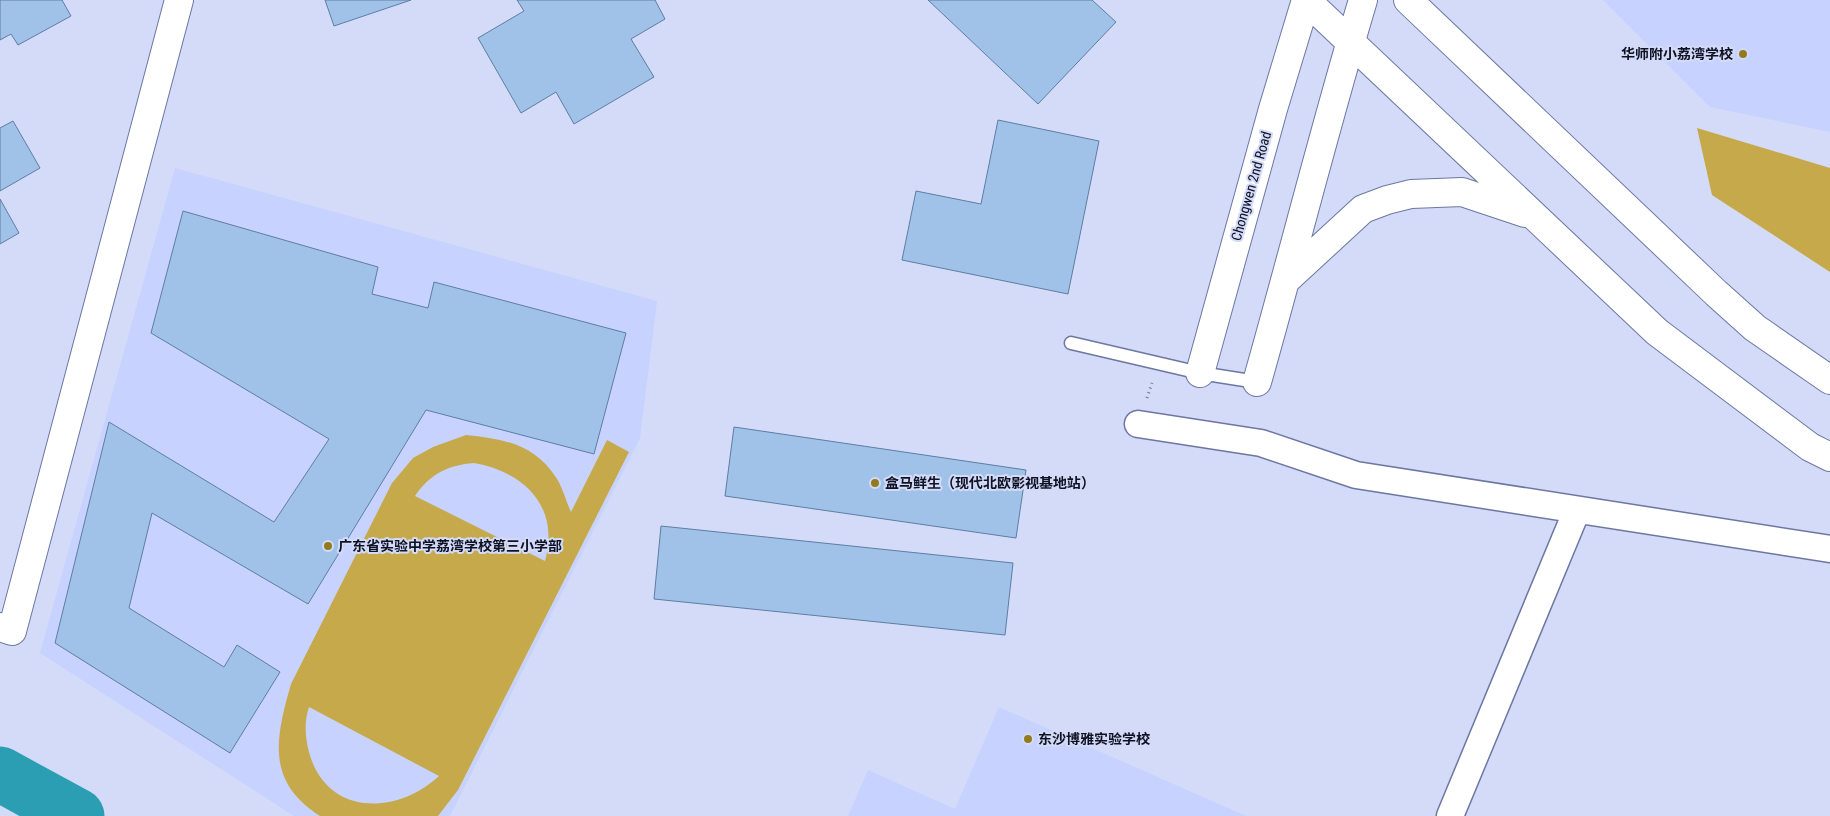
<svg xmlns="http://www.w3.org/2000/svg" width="1830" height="816" font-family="'Roboto Condensed','Noto Sans SC',sans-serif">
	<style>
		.built { fill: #c7d3fe }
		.green { fill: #c6a94a; fill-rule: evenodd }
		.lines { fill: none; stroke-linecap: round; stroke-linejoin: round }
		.river { stroke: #2b9eb3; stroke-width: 55 }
		.building { fill: #a0c2e9; stroke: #5e7da2 }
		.lane-casing { stroke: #6c77a2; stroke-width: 15 }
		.street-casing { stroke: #6c77a2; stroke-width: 29 }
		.secondary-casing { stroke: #6c77a2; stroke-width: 30 }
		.path { stroke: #6f758b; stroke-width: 3; stroke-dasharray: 1 4; stroke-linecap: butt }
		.lane { stroke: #fff; stroke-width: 12 }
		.street { stroke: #fff; stroke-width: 26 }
		.secondary { stroke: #fff; stroke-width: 28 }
		.poi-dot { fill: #927a21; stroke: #d3dbf8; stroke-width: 2 }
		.labels { text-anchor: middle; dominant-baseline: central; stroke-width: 4; stroke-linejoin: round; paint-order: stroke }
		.poi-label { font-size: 14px; font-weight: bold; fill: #0e1222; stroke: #d3dbf8; text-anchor: start }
		.street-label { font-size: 14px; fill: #0e1222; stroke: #d3dbf8 }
	</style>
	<rect width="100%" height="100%" fill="#d3dbf8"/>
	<path class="built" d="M1603 0H1830V132L1710 107Z
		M175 168 657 301 640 438 450 816H294L40 653Z
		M999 707 1246 816H848L868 770 955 809Z"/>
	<path class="green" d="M1697 128 1830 168V272L1712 195Z
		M466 435C504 439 535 444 557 479 563 489 566 501 571 512L607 440 629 452 458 790 438 816H320C265 781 276 737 291 684L392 483 413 458 433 447ZM474 463C525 472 560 507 545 561L415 496C430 474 448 465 474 463ZM309 707 439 776C396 816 326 816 309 752 305 737 304 722 309 707Z"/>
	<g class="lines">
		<path class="river" d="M0 774 77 816"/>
	</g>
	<path class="building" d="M0 0H62L71 16 18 45 11 34 0 40Z
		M325 0H411L334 26Z
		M517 0H655L665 19 631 39 654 77 574 124 556 92 521 113 478 38 524 11Z
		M928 0H1092L1116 22 1038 104Z
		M998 120 1099 141 1068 294 902 260 916 191 981 204Z
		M13 121 40 168 0 191V128Z
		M0 199 19 233 0 244Z
		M183 211 378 267 372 294 428 308 434 282 626 333 594 454 426 410 308 604 152 513 129 608 224 667 237 645 280 672 230 753 55 643 109 422 274 522 329 439 151 333Z
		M734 427 1026 470 1016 538 725 496Z
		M661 526 1013 563 1005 635 654 599Z"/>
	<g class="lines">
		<defs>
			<path id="lane" d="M1071 343 1200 373 1257 382"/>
			<path id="street" d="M1138 424 1261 443 1356 475 1830 549
				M1450 816 1577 510"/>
			<path id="secondary" d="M1306 0 1657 332 1810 447 1830 457
				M1408 0 1716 293 1755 328 1830 380
				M1286 280 1363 209 1387 200 1411 194 1462 192 1525 213
				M1200 373 1273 109 1306 0
				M1257 382C1293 255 1325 127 1363 0
				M0 627 12 631 179 0"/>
		</defs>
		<use href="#lane" class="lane-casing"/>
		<use href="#street" class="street-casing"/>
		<use href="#secondary" class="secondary-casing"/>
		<path class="path" d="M1147 398 1152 383"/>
		<use href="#lane" class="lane"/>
		<use href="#street" class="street"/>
		<use href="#secondary" class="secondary"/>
	</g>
	<g class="poi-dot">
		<circle cx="1743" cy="54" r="5"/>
		<circle cx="875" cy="483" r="5"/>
		<circle cx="328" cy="546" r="5"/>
		<circle cx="1028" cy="739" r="5"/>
	</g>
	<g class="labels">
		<g class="poi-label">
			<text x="1733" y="54" text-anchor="end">华师附小荔湾学校</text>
			<text x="885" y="483">盒马鲜生（现代北欧影视基地站）</text>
			<text x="338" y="546">广东省实验中学荔湾学校第三小学部</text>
			<text x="1038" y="739">东沙博雅实验学校</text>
		</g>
		<g class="street-label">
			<text transform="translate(1251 186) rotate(-74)">Chongwen 2nd Road</text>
		</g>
	</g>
</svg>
